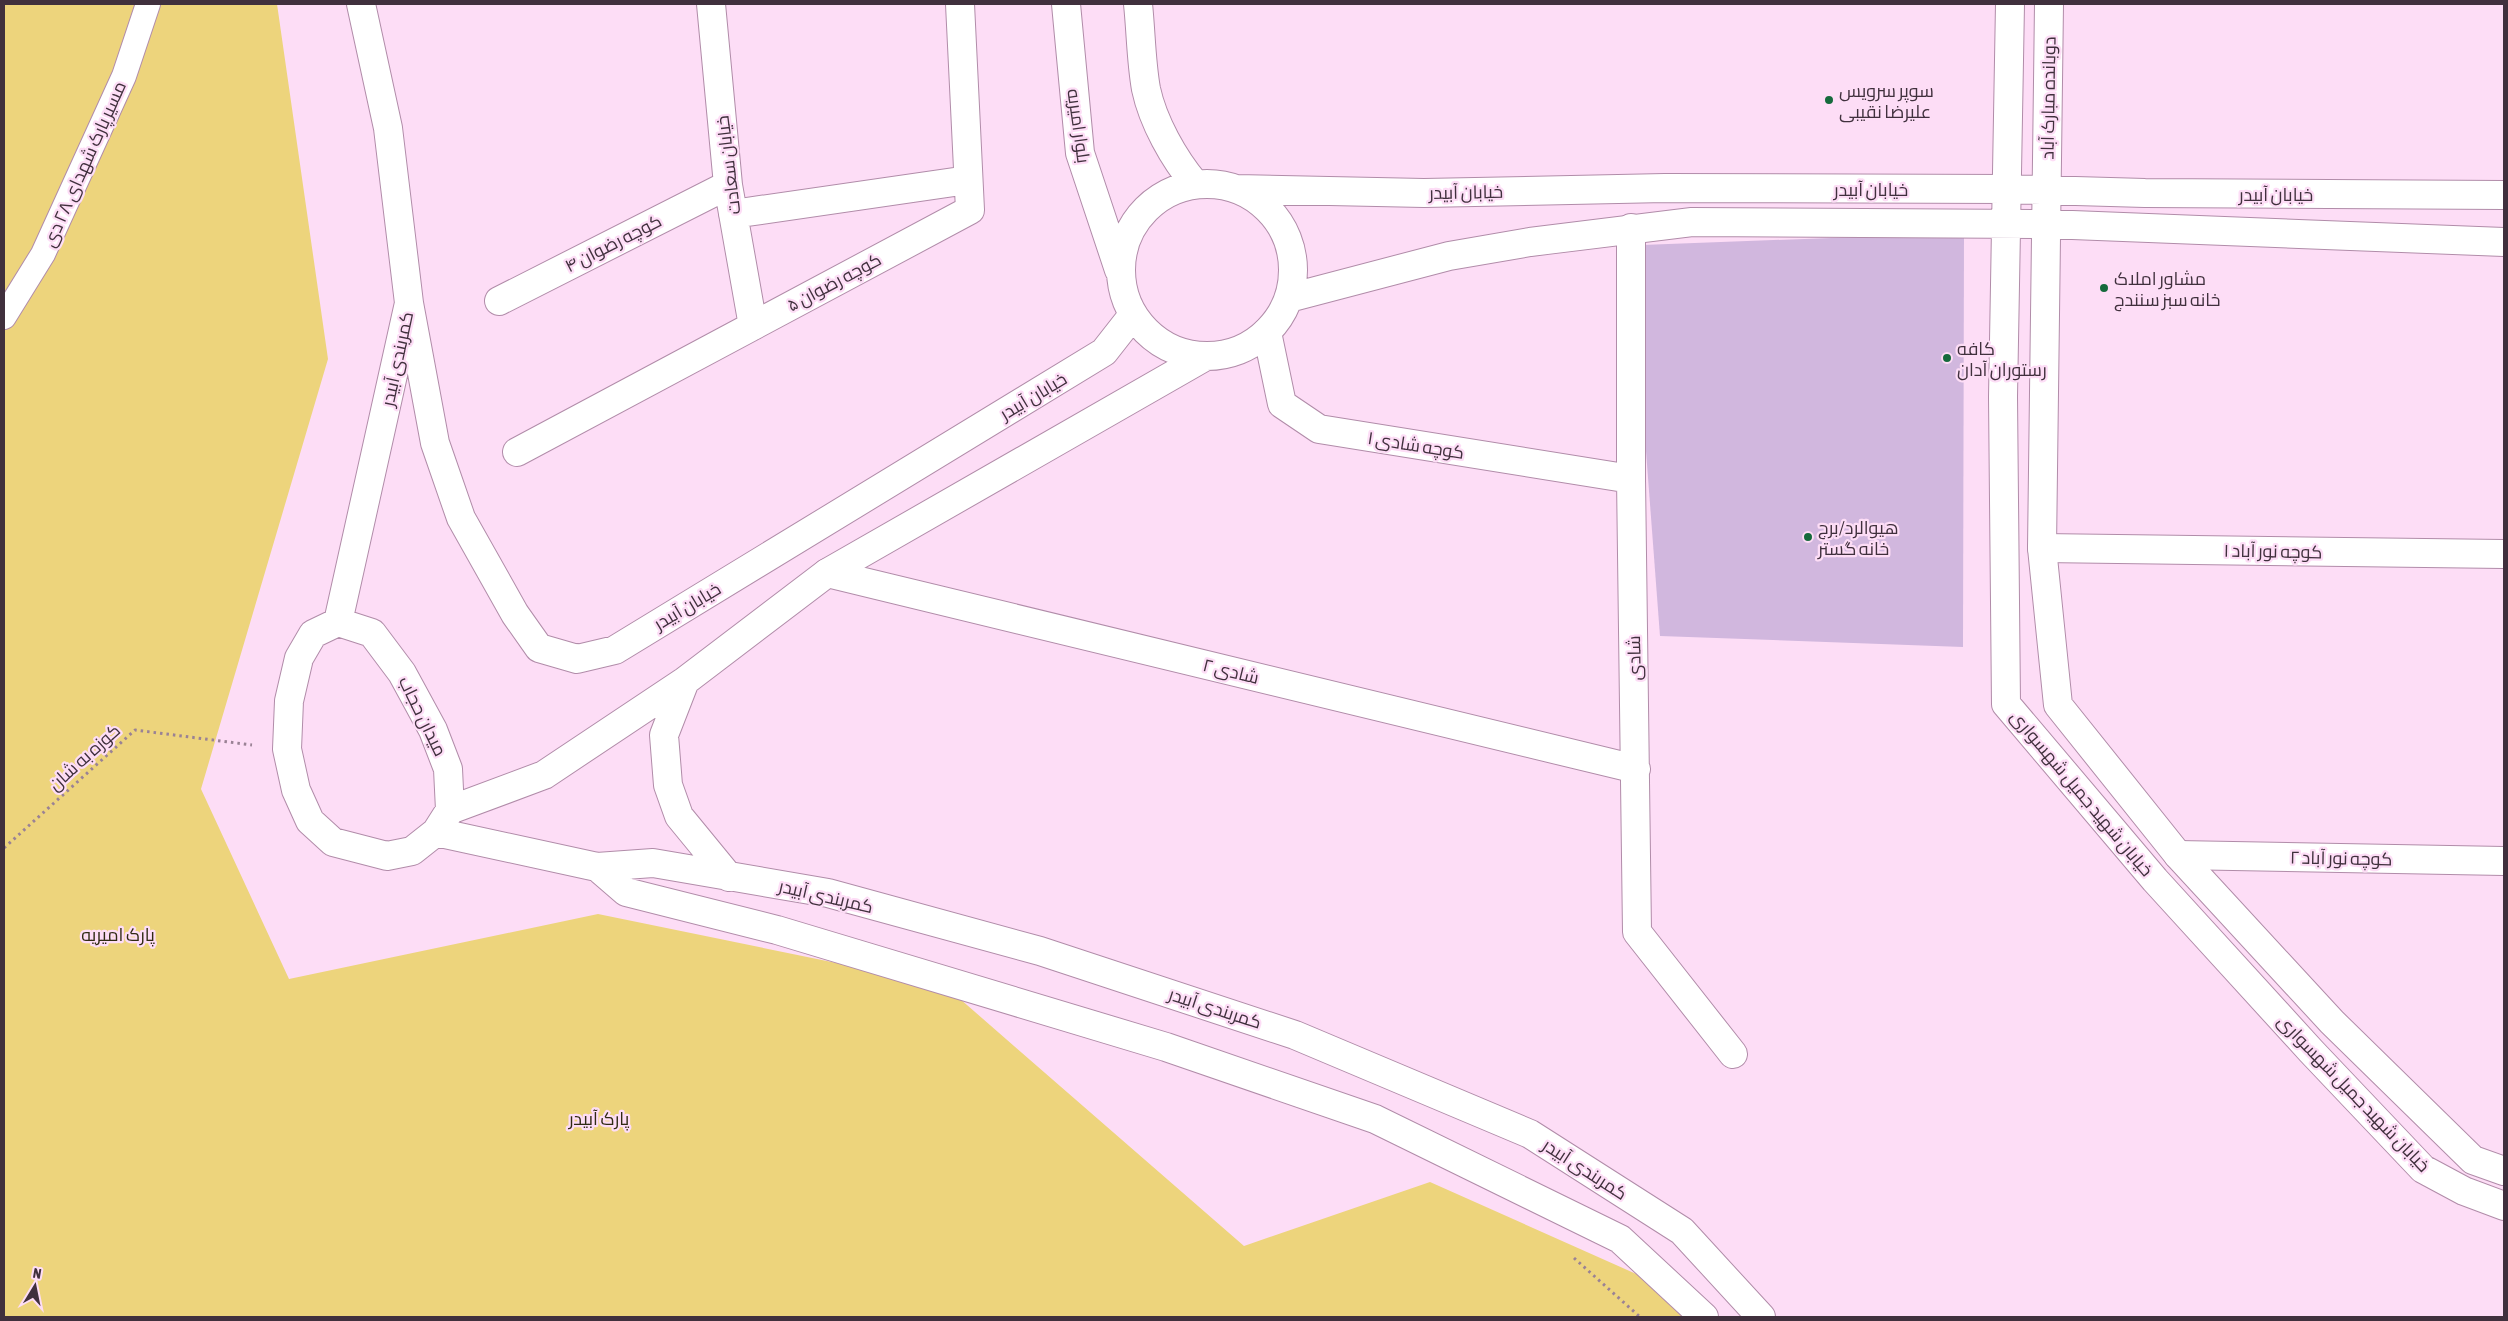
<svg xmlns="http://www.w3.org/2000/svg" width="2508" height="1321" font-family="'Asap Condensed',Cairo,sans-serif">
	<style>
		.green { fill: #edd47c }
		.building { fill: #d1b7de }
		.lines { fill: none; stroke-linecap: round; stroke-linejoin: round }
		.lane-casing { stroke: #b18ca9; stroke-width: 26 }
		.street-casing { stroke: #b18ca9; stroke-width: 30 }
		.secondary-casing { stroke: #b18ca9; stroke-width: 30 }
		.path { stroke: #9a8295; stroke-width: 3; stroke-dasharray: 2.5 4; stroke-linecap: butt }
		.lane { stroke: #fff; stroke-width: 24 }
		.street { stroke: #fff; stroke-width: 28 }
		.secondary { stroke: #fff; stroke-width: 28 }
		.poi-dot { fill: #156a3c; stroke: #fdddf6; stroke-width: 2 }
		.labels { text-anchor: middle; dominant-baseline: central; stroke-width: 4.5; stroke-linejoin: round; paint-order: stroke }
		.poi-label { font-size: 18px; fill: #40303d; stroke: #fdddf6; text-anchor: start }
		.street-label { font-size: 18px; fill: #40303d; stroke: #fdddf6 }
		.park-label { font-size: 18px; fill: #302a13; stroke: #fdddf6 }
	</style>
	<rect width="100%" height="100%" fill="#fdddf6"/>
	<path class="green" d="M4 4H277L328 359 201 789 289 979 598 914 944 985 1244 1246 1430 1182 1699 1302 1709 1317H4Z"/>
	<path class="building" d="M1964 233 1963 647 1660 636 1645 438 1642 245Z"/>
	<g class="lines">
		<defs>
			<path id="lane" d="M4 317 43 254 124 76 148 4"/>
			<path id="street" d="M711 4 728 185 753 326
				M733 214 968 180
				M1631 228V479L1637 932 1733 1054
				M499 301 728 185
				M1267 332 1282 404 1319 429 1631 479
				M517 452 970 210 960 4
				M2042 548 2504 554
				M827 573 1636 769
				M2178 855 2504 861"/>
			<path id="secondary" d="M1066 4 1080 153 1119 270
				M1138 4C1141 32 1141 61 1146 89 1153 122 1174 159 1195 184
				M2010 4 2003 397 2006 704 2155 880 2311 1051 2423 1169 2464 1191 2504 1206
				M2049 4 2042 548 2058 705 2178 855 2332 1022 2473 1160 2504 1171
				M1121 270a86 86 0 1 1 172 0a86 86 0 1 1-172 0Z
				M1237 189 1424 193 1665 188 2008 189 2145 193 2504 195
				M1289 298 1449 256 1530 242 1692 222 2047 224 2504 242
				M409 303 435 443 461 518 515 614 539 648 577 659 615 650 1104 352 1133 315
				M338 622 409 303 388 128 361 4
				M338 622 372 633 402 673 433 730 448 769 450 810 436 832 412 851 387 856 333 842 310 821 296 790 287 749 289 701 299 658 313 634Z
				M685 681 664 735 668 785 679 816 729 877
				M450 810 544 775 685 681 827 573 1206 356
				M436 832 597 867 653 863 828 893 1040 951 1295 1035 1530 1134 1682 1231 1761 1317
				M597 867 626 892 777 930 1166 1047 1375 1119 1620 1239 1704 1317"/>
		</defs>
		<use href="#lane" class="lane-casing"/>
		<use href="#street" class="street-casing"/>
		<use href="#secondary" class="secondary-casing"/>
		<path class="path" d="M4 848 135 730 252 745
			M1574 1258 1640 1317"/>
		<use href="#lane" class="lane"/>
		<use href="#street" class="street"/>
		<use href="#secondary" class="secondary"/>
	</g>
	<g class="poi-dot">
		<circle cx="1829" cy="100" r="5"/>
		<circle cx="2104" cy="288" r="5"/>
		<circle cx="1947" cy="358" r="5"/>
		<circle cx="1808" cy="537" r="5"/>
	</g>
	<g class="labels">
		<g class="poi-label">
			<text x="1839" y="90">سوپر سرویس<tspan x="1839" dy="21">علیرضا نقیبی</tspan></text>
			<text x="2114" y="278">مشاور املاک<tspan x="2114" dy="21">خانه سبز سنندج</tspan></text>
			<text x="1957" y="348">کافه<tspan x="1957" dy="21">رستوران آدان</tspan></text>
			<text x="1818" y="527">هیوالرد/برج<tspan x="1818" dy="21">خانه گستر</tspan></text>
		</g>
		<g class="street-label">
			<text transform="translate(2048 98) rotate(-89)">دوبانده مبارک آباد</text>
			<text transform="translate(1079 126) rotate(82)">بلوار امیریه</text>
			<text transform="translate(84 164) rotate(-66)">مسیر پارک شهدای ۲۸ دی</text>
			<text transform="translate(728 165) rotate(-97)">خیابان سعادت</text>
			<text x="1871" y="189">خیابان آبیدر</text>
			<text transform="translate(1466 192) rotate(-1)">خیابان آبیدر</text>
			<text x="2276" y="194">خیابان آبیدر</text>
			<text transform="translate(613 243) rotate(-27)">کوچه رضوان ۴</text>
			<text transform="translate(834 282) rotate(-28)">کوچه رضوان ۵</text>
			<text transform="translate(397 359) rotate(-78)">کمربندی آبیدر</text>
			<text transform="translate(1033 396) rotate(-31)">خیابان آبیدر</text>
			<text transform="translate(1416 445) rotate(9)">کوچه شادی ۱</text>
			<text transform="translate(2273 551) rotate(1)">کوچه نور آباد ۱</text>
			<text transform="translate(687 606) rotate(-31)">خیابان آبیدر</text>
			<text transform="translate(1634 658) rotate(-91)">شادی</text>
			<text transform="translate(1231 671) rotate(14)">شادی ۲</text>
			<text transform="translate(423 716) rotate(64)">میدان حجاب</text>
			<text transform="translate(84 757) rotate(-42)">کوزه به شان</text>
			<text transform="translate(2082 793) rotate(50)">خیابان شهید جمیل شهسواری</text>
			<text transform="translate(2341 858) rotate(1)">کوچه نور آباد ۲</text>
			<text transform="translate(826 896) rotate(13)">کمربندی آبیدر</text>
			<text transform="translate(1215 1008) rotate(18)">کمربندی آبیدر</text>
			<text transform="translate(2354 1093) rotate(46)">خیابان شهید جمیل شهسواری</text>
			<text transform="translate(1585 1169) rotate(33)">کمربندی آبیدر</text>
		</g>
		<g class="park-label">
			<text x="118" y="934">پارک امیریه</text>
			<text x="599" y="1118">پارک آبیدر</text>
		</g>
	</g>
	<rect width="2508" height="1321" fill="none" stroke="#40303d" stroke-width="10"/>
	<g transform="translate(35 1286) rotate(10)" stroke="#fdddf6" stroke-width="4" paint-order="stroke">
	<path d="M0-4L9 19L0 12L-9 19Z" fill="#40303d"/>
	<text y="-8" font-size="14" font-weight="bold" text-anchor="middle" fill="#40303d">N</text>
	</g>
</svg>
